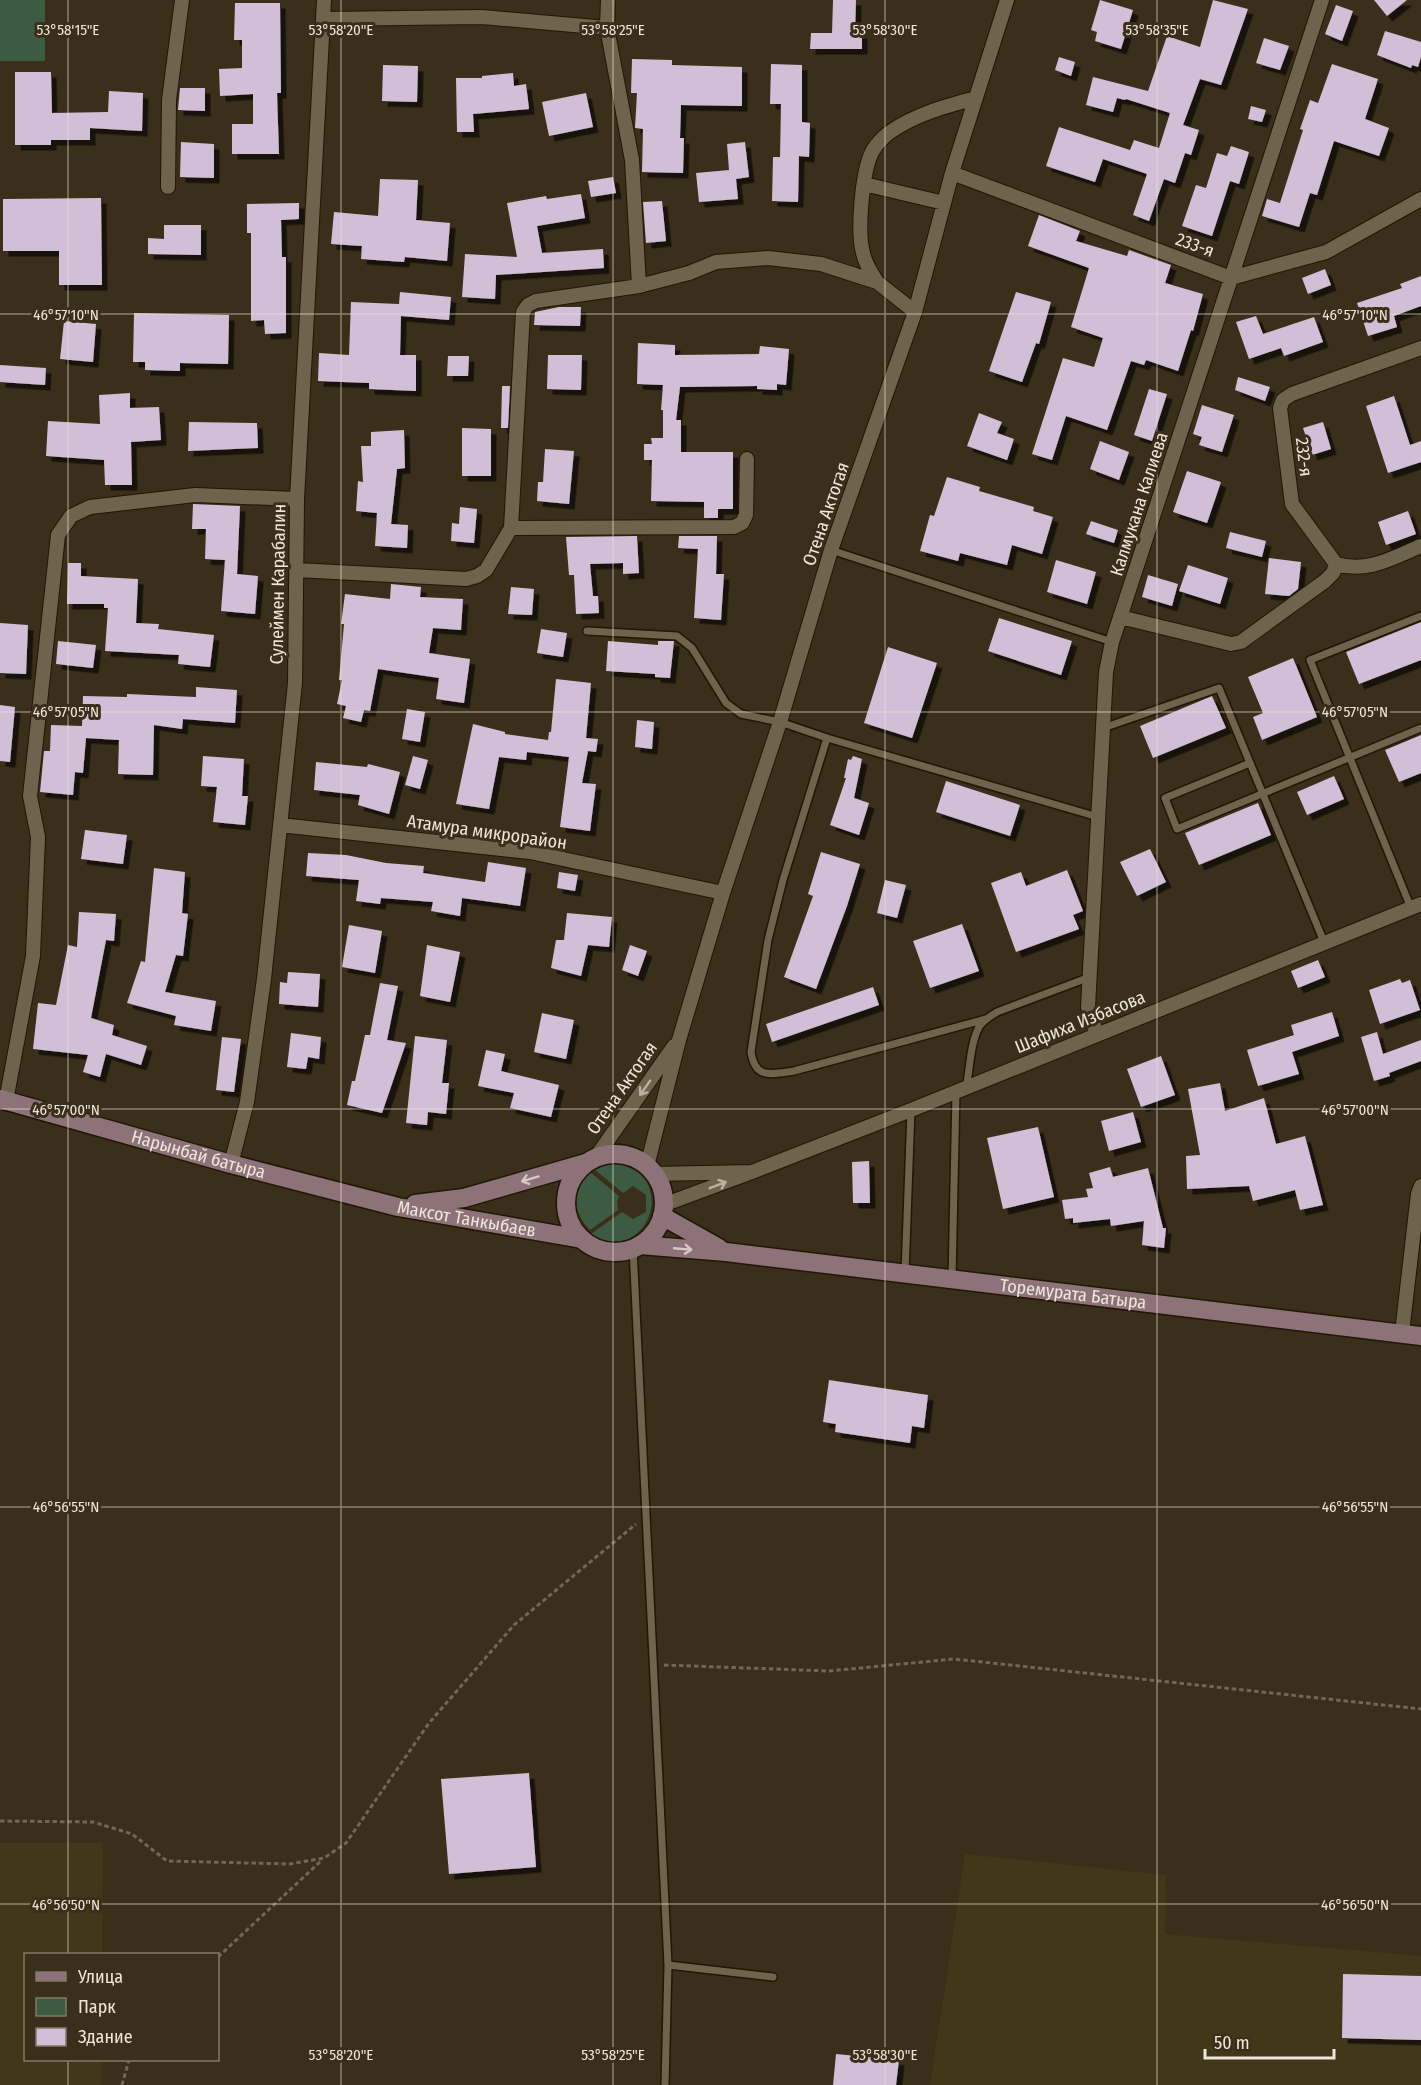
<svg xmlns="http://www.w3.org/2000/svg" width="1421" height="2085" font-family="'Fira Sans Condensed',sans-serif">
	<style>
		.built { fill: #43371a }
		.green { fill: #3d5b42 }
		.building { fill: #d0bfd7; filter: url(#shadow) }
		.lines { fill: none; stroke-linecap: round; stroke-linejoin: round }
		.lane-casing { stroke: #201704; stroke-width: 10 }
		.street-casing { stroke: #201704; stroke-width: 16 }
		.secondary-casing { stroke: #201704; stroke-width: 21 }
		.path { stroke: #706754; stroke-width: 3; stroke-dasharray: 4.5 3; stroke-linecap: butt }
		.lane { stroke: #6e644d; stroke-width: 7 }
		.street { stroke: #6e644d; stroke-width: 14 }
		.secondary { stroke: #8e727a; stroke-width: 18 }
		.oneway { stroke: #bab3a2 }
		.oneway2 { stroke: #d5cac2 }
		.ticks { fill: none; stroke: #ede7da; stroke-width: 1.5; stroke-opacity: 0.45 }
		.labels { text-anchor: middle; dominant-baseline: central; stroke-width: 6; stroke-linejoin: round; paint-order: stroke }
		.street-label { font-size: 18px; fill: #ede7da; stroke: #392f1a }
		.ticks-label { font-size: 15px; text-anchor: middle; fill: #ede7da; stroke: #392f1a; stroke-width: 6; stroke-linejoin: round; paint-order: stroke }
	</style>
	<defs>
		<filter id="shadow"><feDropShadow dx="5.5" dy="5.5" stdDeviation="0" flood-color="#0009"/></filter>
	</defs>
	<rect width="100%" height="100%" fill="#392f1a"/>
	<path class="built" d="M0 1843H103L102 1954H26V2060H102L101 2085H0Z
		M965 1854 1166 1875 1165 1934 1421 1956V2085H930Z"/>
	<path class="green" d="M0 0H45V61H0Z
		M607 1163C684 1165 650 1270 591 1234L622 1212 633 1219 646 1212V1195L633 1186 623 1193 594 1169Z
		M590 1172 619 1196 617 1202 618 1210 590 1230C571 1211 573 1191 590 1172Z"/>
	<path class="building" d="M833 0H856L855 33H862V49H810L811 33H832Z
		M1100 0 1133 10 1121 49 1095 41 1097 32 1091 30Z
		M1213 0 1248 9 1221 85 1200 79 1183 125 1199 130 1191 155 1185 153 1175 183 1164 179 1149 221 1133 215 1147 174 1103 159 1095 182 1046 166 1059 127 1130 150 1134 140 1159 148 1170 113 1126 99 1125 100 1117 98 1113 112 1086 105 1093 77 1148 91 1167 36 1200 47Z
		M1374 0H1407L1387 16Z
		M235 3H280L281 93H277L279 154H232V124H253V94L220 96 219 69 242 68V40H234Z
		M1336 5 1353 11 1342 41 1325 34Z
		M1385 31 1421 42V57L1418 67 1412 65 1411 68 1377 55Z
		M1264 38 1289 46 1280 70 1256 63Z
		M1059 57 1075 62 1071 76 1055 70Z
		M632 59 672 60V65L742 67V106L681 105 680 138H684L683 173 642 172 643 129 635 128 637 93H631Z
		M771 64 802 65V122L810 123 809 157 799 156 798 202 772 201 773 157H780L781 104H770Z
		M1332 64 1378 79 1365 119 1389 128 1379 156 1334 141 1317 195 1310 193 1299 227 1262 216 1267 199 1280 203 1303 130 1300 129 1310 100 1318 103Z
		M383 65 418 66 417 102 382 101Z
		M15 72H51L52 113 108 112 109 91 143 93 142 131 90 128V140H51V145H15Z
		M513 73 514 86 526 84 529 109 473 114 474 132H457L456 78H482V76Z
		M180 88H205V111L178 110Z
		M586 93 593 127 549 136 542 102Z
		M1251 106 1266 110 1262 122 1248 119Z
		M181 142 214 144V178L180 177Z
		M745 142 749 177 736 179 738 199 699 202 696 173 729 170 727 144Z
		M1231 146 1249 152 1239 184 1230 181 1212 236 1182 226 1196 185 1206 188 1217 153 1227 156Z
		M613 177 616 193 591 197 588 181Z
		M380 179 418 180 416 220 450 223 447 261 405 257 404 262 361 259 362 246 331 244 334 212 378 216Z
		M581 194 585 218 537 226 542 253 603 249 604 268 496 275 495 299 462 297 465 254 517 257 507 203 546 196 547 199Z
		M101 198 102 285H59V251H3V199Z
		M662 201 666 241 646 243 643 202Z
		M299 203V219L281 220 282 257H286V333L265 334 264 320 251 321V233H247V204Z
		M1039 215 1080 231 1076 241 1127 256 1129 250 1171 265 1165 283 1203 294 1193 331 1191 330 1178 371 1146 360 1144 365 1131 361 1107 430 1066 416 1052 460 1032 454 1063 358 1094 367 1103 338 1071 327 1089 268 1028 246Z
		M164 225H201V255L148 254V238L164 239Z
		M1325 269 1331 285 1308 294 1302 278Z
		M1421 276V306L1394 316 1397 327 1368 336 1357 303 1402 288 1400 284Z
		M400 292 451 297 449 320 401 316 400 355H416V391L369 389V383L318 381 319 353 349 355 351 302 399 304Z
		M1016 292 1051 302 1039 344 1036 343 1022 382 989 371Z
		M559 307H581L580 326 534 325 535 312Z
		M134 313 229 315 228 364 180 363V371L145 370V362H133Z
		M1256 316 1263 334 1314 317 1323 342 1284 356 1281 348 1249 359 1236 322Z
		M64 321 96 324 93 362 60 359Z
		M638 343 675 345V355L759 354 760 346 789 349 786 385 777 384V390L757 389V386L680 387 676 420H681V452H733V509H718V518H704V502L651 501 652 460H644V444H652L651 438H663V410H661L663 385 637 384Z
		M548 355H582L581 390 547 389Z
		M448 356H469L468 376H447Z
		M0 365 46 368 45 385 0 382Z
		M1238 377 1270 387 1265 401 1235 390Z
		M502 386H510L508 428H501Z
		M1149 389 1167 394 1152 441 1134 435Z
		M130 393V408L159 407 161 440 131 442 132 485H105L104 460 46 456 48 421 100 424 99 395Z
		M1394 396 1410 445 1421 441V462L1388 473 1366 406Z
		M1202 405 1234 415 1222 452 1199 445 1202 437 1193 434Z
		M979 413 1002 422 997 433 1014 439 1007 460 967 446Z
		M189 422 257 423 258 448 188 451Z
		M1323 422 1331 449 1312 455 1303 428Z
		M462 428 491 429V476H462Z
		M404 430 405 468 397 469 391 524 408 525 407 548 375 546 377 513 356 511 358 481 363 482 361 446H371V432Z
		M1100 441 1129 452 1119 480 1090 469Z
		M545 449 574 451 569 504 537 501 538 482H543Z
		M1187 471 1221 482 1207 523 1173 512Z
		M947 477 980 487 979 491 1034 507 1033 511 1053 517 1042 554 1012 545 1007 565 960 553 958 561 920 551 930 515 934 516Z
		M193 504 240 506 237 574 258 576 255 614 221 611 225 560 205 559 206 529H192Z
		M460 507 477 509 474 543 451 541 452 523 459 524Z
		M1408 511 1416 534 1386 545 1378 522Z
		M1091 521 1118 530 1114 543 1086 534Z
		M1230 532 1266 541 1262 557 1226 548Z
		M637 536 639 573 623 574V563L590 564 593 596H598L599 613 576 614 574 575H569L566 537Z
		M679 536H717L716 574H724L721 620 694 618 698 549 678 548Z
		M1269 558 1301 562 1298 589 1289 596 1265 594Z
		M1056 560 1096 572 1087 604 1047 592Z
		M68 563H81V576L138 579 136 623 159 624 158 629 214 635 210 667 178 664 179 655 105 651 108 608H104V604H67Z
		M1188 565 1228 578 1220 604 1179 591Z
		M1148 575 1178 584 1172 606 1142 597Z
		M391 584 421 587 420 597 463 599 461 630 433 628 429 653 470 659 464 703 436 699 439 678 378 669 370 711 364 710 361 722 343 718 346 706 337 704 342 680H339L344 624H341L345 594 390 599Z
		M511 587 534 589 532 615 508 614Z
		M999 618 1072 641 1061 675 988 651Z
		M1421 622V660L1359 684 1346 652Z
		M0 623 28 625 26 674 0 673Z
		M541 629 567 633 563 657 537 653Z
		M58 641 96 645 93 668 56 664Z
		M608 641 658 645V641H674L670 678 655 677V674L606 671Z
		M888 647 937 663 912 738 864 723Z
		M1293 658 1317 717 1262 740 1253 717 1263 713 1248 677Z
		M556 679 591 683 586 738 598 739 596 752 588 751 582 783 596 784 590 831 560 827 569 757 527 752 526 760 499 757 489 809 456 804 473 724 505 732V734L548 740 549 732H551Z
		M196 687 237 690 235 723 183 719 182 729 154 725 153 775 118 774 119 740 86 738 83 773 75 772 73 795 40 792 44 751H50L51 725 82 726 83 696 127 697V694L196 697Z
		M1212 696 1226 728 1153 758 1140 726Z
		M0 705 15 707 10 762 0 761Z
		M407 709 425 712 420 742 402 739Z
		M637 720 654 722 652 749 635 747Z
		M1421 735V773L1399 782 1385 750Z
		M203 756 244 759 242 796H248L245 825 213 822 217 787 201 786Z
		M413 756 428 760 420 789 405 785Z
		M853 756 862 759 854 798 869 803 859 835 830 825 846 778H844L848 759 851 760Z
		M316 762 367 767 368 764 400 772 389 814 358 805 360 795 314 790Z
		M1334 776 1344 799 1307 815 1297 792Z
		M946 781 1020 805 1010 836 936 812Z
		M1258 803 1271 835 1199 865 1185 833Z
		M85 830 127 835 123 864 81 859Z
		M1150 849 1166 882 1137 896 1120 862Z
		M821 852 860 864 847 906 816 989 784 977 813 896 808 894Z
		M308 853 346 855 386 863 424 866 423 873 485 882 488 862 526 868 520 906 462 898 460 916 431 911 433 902 381 898 380 904 356 901 359 880 306 876Z
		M154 868 185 872 182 913 188 914 183 956 176 955 165 992 216 1001 211 1031 174 1025 176 1016 127 1003 141 961 145 962Z
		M1067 870 1083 911 1073 915 1079 929 1016 952 991 883 1021 872 1026 886Z
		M559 872 578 875 575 891 557 888Z
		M885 880 906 885 897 918 877 913Z
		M79 912 116 914 114 941 106 940 91 1018 114 1025 112 1035 147 1046 141 1065 106 1054 100 1077 83 1072 88 1055 33 1049 38 1003 56 1005 68 945 77 947Z
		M567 913 612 917 609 947 588 945 581 976 551 968 556 940H564Z
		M962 924 979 971 930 988 913 941Z
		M349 925 382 931 375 973 342 967Z
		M427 945 460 952 450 1002 420 996Z
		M630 945 647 951 638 976 622 970Z
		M1318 960 1325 977 1298 988 1291 971Z
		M288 972 320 974 318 1007 279 1004 280 982 287 983Z
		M1400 979 1402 983 1410 980 1420 1010 1380 1024 1369 990Z
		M380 983 398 986 387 1040 406 1043 382 1113 347 1105 352 1081H355L365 1035H370Z
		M873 987 879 1005 772 1042 766 1024Z
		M1332 1012 1339 1036 1292 1052 1299 1074 1258 1086 1247 1050 1294 1035 1291 1025Z
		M542 1013 574 1020 566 1059 534 1052Z
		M1377 1032 1383 1054 1421 1040V1061L1389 1073 1390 1076 1374 1081 1361 1037Z
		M291 1033 321 1037 319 1059 308 1057 306 1069 287 1067Z
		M415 1036 447 1040 442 1083H449L446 1114 428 1112 427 1125 406 1123Z
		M222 1037 241 1039 234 1092 216 1090Z
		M486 1050 505 1054 501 1071 559 1085 551 1117 510 1108 514 1093 478 1086Z
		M1161 1056 1175 1095 1141 1107 1127 1069Z
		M1220 1083 1225 1111 1264 1098 1276 1144 1305 1136 1323 1205 1300 1210 1295 1190 1253 1201 1249 1186 1187 1189 1186 1156 1200 1155 1188 1089Z
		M1133 1112 1141 1142 1109 1151 1101 1121Z
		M1038 1127 1054 1197 1003 1209 987 1138Z
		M869 1161 870 1203H853L852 1162Z
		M1110 1167 1113 1177 1148 1168 1163 1228H1166L1164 1248 1142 1245 1144 1221 1111 1226 1110 1219 1073 1223V1218L1065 1219 1062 1200 1088 1197 1086 1189 1093 1188 1089 1173Z
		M829 1380 928 1395 924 1428 912 1426 910 1443 835 1432 836 1424 823 1422Z
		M529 1773 536 1867 449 1874 441 1779Z
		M1343 1974 1421 1976V2040L1342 2038Z
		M836 2054 899 2060 896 2085H833Z"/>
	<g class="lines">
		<defs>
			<path id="lane" d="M831 550 1112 642
				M587 631 677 636 692 648 726 703 741 714 780 722 827 738 1098 817
				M1103 728 1219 688 1324 942
				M827 738 783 880 768 940 751 1052C755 1080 772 1074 794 1071L986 1019
				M1250 763 1165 798 1177 829 1421 728
				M1411 908 1310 660 1421 616
				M966 1088C970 1069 970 1044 979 1027 983 1020 991 1016 997 1012L1090 977
				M633 1248 668 1965 665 2085
				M905 1273 911 1110
				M952 1279 956 1092
				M668 1965 773 1977"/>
			<path id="street" d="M608 0 607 28 632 160 639 286
				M324 19 482 17 607 28
				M952 173 1231 278 1326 252 1421 199
				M864 184 944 203
				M168 187 169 100 182 0
				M877 282C871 272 865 264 863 253 857 232 862 172 872 152 875 146 884 136 890 132 916 114 946 106 976 98
				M1421 348 1292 394 1283 400 1280 408 1292 504 1336 564C1368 573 1392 558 1421 546
				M511 528 734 527 742 523 746 515 747 459
				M297 570 466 579 477 576 486 570 511 528 523 312 528 305 536 301 639 286 689 273 716 262 768 258 821 264 877 282 915 312
				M1120 617 1231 644 1241 642 1325 581 1333 573 1336 564
				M280 825 530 852 723 893
				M1097 1035 1088 1007 1106 672 1112 642 1322 0
				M6 1101 33 956 38 837 30 796 58 535 71 516 90 507 195 495 297 499
				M596 1157 674 1046
				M231 1164 247 1102 264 979 295 683 297 499 324 0
				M647 1166 679 1040 723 893 780 722 831 550 915 312 952 173 1007 0
				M752 1172 911 1110 1421 904
				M654 1174 752 1172 663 1205
				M1402 1333 1418 1194 1421 1186"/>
			<g id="secondary">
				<path id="s1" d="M0 1099 231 1164 398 1207 582 1239"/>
				<circle cx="615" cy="1203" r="49"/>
				<path d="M415 1204 464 1198 586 1163"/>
				<path d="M662 1216 719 1248"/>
				<path id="s2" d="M640 1245 726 1252 1421 1336"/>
			</g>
		</defs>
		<use href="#lane" class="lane-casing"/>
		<use href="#street" class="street-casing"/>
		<use href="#secondary" class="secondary-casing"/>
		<path class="path" d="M664 1665 829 1671 954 1659 1421 1709
			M0 1821 93 1822 132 1834 167 1861 290 1864 324 1858 346 1843 429 1723 514 1625 636 1524
			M218 1957 322 1860
			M122 2085 129 2060"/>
		<use href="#lane" class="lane"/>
		<use href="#street" class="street"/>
		<use href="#secondary" class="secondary"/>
	</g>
	<defs><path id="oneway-shaft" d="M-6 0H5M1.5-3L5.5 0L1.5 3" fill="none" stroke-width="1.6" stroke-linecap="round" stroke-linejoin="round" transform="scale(1.5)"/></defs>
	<g class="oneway">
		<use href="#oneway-shaft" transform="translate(645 1088) rotate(125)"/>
		<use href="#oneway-shaft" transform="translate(718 1185) rotate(-21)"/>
	</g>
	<g class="oneway2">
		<use href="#oneway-shaft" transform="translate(530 1179) rotate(163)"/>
		<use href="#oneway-shaft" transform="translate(683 1249) rotate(5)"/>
	</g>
	<path class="ticks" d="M68 0V1954M341 0V2085M613 0V2085M885 0V2085M1157 0V2085M0 314H1421M0 712H1421M0 1109H1421M0 1507H1421M0 1904H1421M68 2060V2085"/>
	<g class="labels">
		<g class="street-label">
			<text transform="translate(1195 245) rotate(20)">233-я</text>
			<text transform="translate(1304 457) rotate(83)">232-я</text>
			<text transform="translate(1139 504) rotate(-72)">Калмукана Калиева</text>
			<text transform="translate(826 514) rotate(-71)">Отена Актогая</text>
			<text transform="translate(278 584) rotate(-89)">Сулеймен Карабалин</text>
			<text transform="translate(487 832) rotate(8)">Атамура микрорайон</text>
			<text transform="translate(1080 1022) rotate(-22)">Шафиха Избасова</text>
			<text transform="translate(622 1088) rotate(-55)">Отена Актогая</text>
			<text stroke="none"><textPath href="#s1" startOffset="206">Нарынбай батыра</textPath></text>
			<text stroke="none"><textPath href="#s1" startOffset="482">Максот Танкыбаев</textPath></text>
			<text stroke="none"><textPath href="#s2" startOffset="436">Торемурата Батыра</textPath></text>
		</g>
	</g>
	<g class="ticks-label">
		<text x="68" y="35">53°58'15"E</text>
		<text x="341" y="35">53°58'20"E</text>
		<text x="613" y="35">53°58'25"E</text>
		<text x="885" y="35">53°58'30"E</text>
		<text x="1157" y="35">53°58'35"E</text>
		<text x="66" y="320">46°57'10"N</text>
		<text x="1355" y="320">46°57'10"N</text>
		<text x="66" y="717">46°57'05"N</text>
		<text x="1355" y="717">46°57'05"N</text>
		<text x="66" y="1115">46°57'00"N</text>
		<text x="1355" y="1115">46°57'00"N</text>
		<text x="66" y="1512">46°56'55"N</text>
		<text x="1355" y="1512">46°56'55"N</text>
		<text x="66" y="1910">46°56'50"N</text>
		<text x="1355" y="1910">46°56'50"N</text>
		<text x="341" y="2060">53°58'20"E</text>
		<text x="613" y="2060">53°58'25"E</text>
		<text x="885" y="2060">53°58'30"E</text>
	</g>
	<rect x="24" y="1953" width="195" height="108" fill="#392f1a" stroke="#817967" stroke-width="1.5"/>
	<rect x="36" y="1972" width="30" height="9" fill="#8e727a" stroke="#817967" stroke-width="1.5"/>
	<text x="78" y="1983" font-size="18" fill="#ede7da">Улица</text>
	<rect x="36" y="1998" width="30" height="18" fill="#3d5b42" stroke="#817967" stroke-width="1.5"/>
	<text x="78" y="2013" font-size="18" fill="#ede7da">Парк</text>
	<rect x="36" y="2028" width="30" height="18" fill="#d0bfd7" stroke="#817967" stroke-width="1.5"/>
	<text x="78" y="2043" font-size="18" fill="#ede7da">Здание</text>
	<path d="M1205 2049v9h129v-9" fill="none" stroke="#ede7da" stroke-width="3"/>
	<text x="1214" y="2049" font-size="18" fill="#ede7da" stroke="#392f1a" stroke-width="4.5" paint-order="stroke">50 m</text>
</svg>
